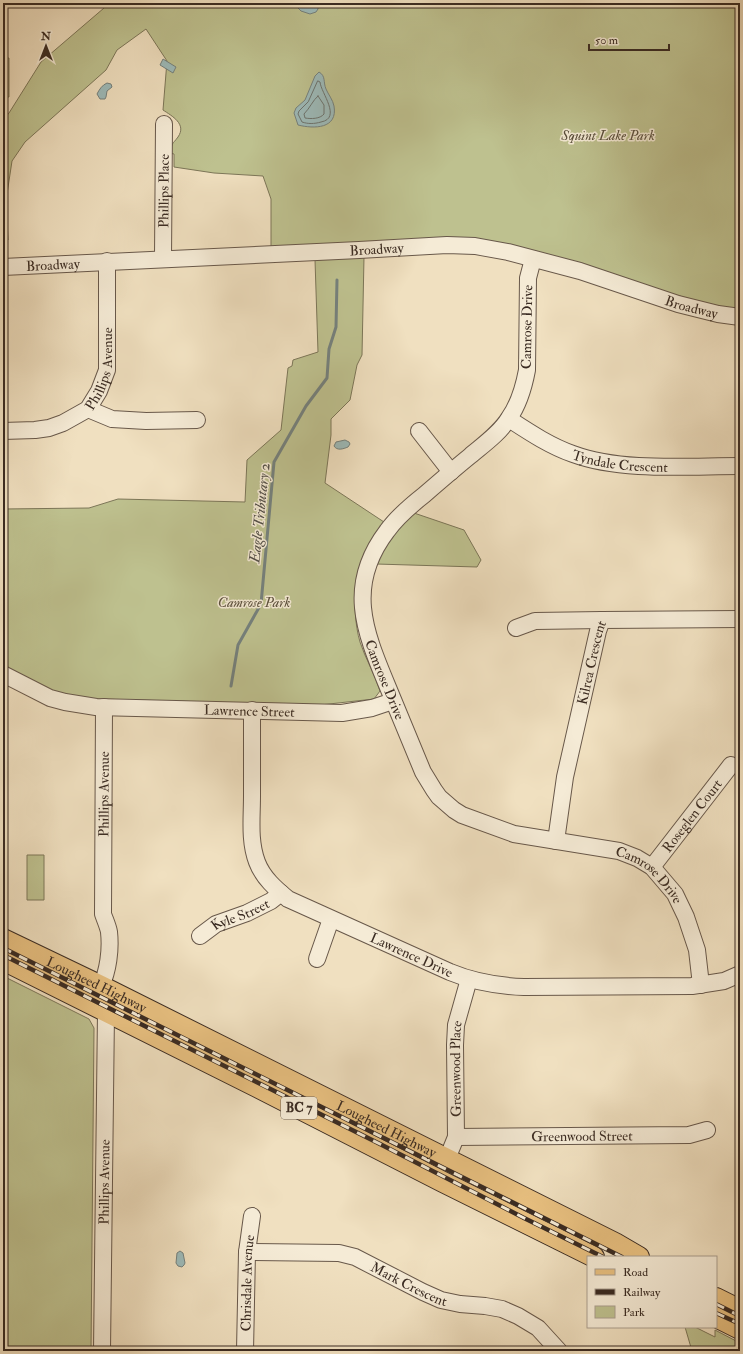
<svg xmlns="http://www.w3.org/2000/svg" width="743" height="1354" font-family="'IM FELL Double Pica',serif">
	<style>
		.green { fill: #bec18f; stroke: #7c7658 }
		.water { fill: #9dbbba; stroke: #75817d }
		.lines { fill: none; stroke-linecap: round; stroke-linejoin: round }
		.shore { stroke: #6c736e; stroke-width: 1 }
		.stream { stroke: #75817d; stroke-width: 3 }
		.minor-casing { stroke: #68584a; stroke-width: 18 }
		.major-casing { stroke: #3a2b22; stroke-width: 22 }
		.minor { stroke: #f5ebd6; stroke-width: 16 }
		.major { stroke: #e8c080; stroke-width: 20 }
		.rail-casing { stroke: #3a2b22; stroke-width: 4.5 }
		.rail { stroke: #f5ebd6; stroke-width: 3; stroke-dasharray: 9; stroke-linecap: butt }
		.labels { text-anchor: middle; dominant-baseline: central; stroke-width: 3; stroke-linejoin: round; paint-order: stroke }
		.shield { fill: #f5ebd6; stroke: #726558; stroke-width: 1 }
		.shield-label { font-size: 13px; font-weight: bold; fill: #3a2b22 }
		.park-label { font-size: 14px; font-style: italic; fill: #5b503d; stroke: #f5ebd6 }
		.street-label { font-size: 14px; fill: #3a2b22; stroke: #f5ebd6 }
		.water-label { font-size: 15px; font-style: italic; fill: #534f48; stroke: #f5ebd6 }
	</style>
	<rect width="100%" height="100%" fill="#f0e0c0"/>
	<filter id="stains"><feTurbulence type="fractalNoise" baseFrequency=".005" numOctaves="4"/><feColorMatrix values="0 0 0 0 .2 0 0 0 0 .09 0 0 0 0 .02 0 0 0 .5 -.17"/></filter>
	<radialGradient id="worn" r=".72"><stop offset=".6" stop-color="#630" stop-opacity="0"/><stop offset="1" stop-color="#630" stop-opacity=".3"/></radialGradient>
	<path class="green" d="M105 3H740V311L718 308 493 243 271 247V199L263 176 214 173 174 167V154L170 153C172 142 172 145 178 137 187 124 172 116 163 110L167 61 146 29 117 50 106 70 25 142 12 161 7 194V220L8 240 3 241V120L9 113 41 62 104 8Z
		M3 58H9V97H3Z
		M364 257 362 355 357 365 350 400 331 419V435L325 483 384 522 356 586C354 603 355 625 360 642 365 658 375 674 380 691L374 699 320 705 97 699C89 698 80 698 72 697 47 691 25 678 3 666V509L89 508 118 499 245 502 247 460 281 430 288 368 292 366 293 360 318 352 315 260Z
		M414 513 464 530 481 560 477 567 376 564C386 542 397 529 414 513Z
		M27 855H44V900H27Z
		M3 976 89 1019 94 1028 91 1351H3Z
		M685 1327H695L715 1337V1330L740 1343V1351H692Z"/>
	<path class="water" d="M293 3H318V9L316 12 310 14 301 11Z
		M163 59 176 67 173 73 160 65Z
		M319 72C326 76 323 82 326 89 328 94 333 100 334 106 338 129 314 129 298 125L294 113 296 108 305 100 315 76Z
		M107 83 111 84 112 87 107 91 106 97 105 99H100L97 94C99 90 102 85 107 83Z
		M345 440 349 442 350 444 348 447C343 449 337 451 334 446L336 442Z
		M180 1251 183 1253 185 1263 184 1265 182 1267 178 1266 176 1263 177 1253Z"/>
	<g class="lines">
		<path class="shore" d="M318 81 320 82C321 93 342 118 321 122 314 124 308 124 302 122L298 114 299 111 308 102Z
			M318 96 324 105V114C320 119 311 119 305 118L304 114C310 108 313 100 318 96Z"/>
		<path class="stream" d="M231 686 238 645 261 604 274 462 306 406 327 378 329 349 336 327 337 280"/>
		<defs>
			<g id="minor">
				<path id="s1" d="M163 258 164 124"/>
				<path id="s2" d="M533 259 528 278 527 370C524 386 519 404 509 418 500 433 483 445 470 456 454 469 439 482 424 495 410 506 397 517 387 531 346 585 364 630 387 685 399 714 411 743 423 772L434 790 439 797 454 810 462 815 514 834 619 851 637 858 652 867 675 894 686 917 697 950 701 985"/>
				<path id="s3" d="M3 267 359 250 447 245 475 246 508 252 580 271 678 304 718 314 740 317"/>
				<path d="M88 409 112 419 146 421 197 420"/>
				<path id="s4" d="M509 419C529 432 550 446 573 454 622 472 688 466 740 466"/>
				<path id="s5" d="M3 431 35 430 49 428 63 423 88 409 99 391 107 370V261"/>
				<path d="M419 431 451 472"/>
				<path d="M516 628 535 621 602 620"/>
				<path id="s6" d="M3 674 50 698 65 702 96 707 342 713 372 708 393 701"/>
				<path id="s7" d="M252 710C252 739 252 767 252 796 252 818 249 841 257 862 263 878 276 889 288 899L450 972C474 982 498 986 524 987L692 986 724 981 740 974"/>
				<path id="s8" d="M556 841 565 777 598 631 602 620 740 619"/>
				<path id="s9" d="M652 867 731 765"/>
				<path id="s10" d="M200 936 216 924 247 913 271 901 281 893"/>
				<path d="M317 959 331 919"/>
				<path id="s11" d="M101 986C108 971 111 950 109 932 108 926 105 920 103 914L104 707"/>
				<path id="s12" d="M456 1137 689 1135 707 1130"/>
				<path id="s13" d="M447 1159 456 1137 455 1045 456 1025 469 979"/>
				<path id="s14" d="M247 1252 339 1253 355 1257 423 1292 441 1300 460 1304 485 1306 502 1309 518 1316 538 1328 559 1351"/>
				<path id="s15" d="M102 1351 106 1012"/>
				<path id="s16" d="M245 1351 247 1252 252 1216"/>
			</g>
			<g id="major">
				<path id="s17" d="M3 939 101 986 615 1243 639 1257"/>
				<path d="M3 960 257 1087 443 1182 594 1257"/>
				<path d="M716 1298 740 1310"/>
				<path d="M716 1317 740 1329"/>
			</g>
		</defs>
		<use href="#minor" class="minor-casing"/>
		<use href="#major" class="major-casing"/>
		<use href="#minor" class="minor"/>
		<use href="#major" class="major"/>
		<defs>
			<path id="rail" d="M3 948 622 1257
				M3 955 380 1144 524 1218 603 1257
				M716 1304 740 1316
				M716 1313 740 1324"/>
		</defs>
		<use href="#rail" class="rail-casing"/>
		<use href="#rail" class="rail"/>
	</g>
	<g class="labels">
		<rect class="shield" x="281" y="1097" width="36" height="22" rx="3"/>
		<g class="shield-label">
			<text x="299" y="1108">BC 7</text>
		</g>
		<g class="park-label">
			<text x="608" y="135">Squint Lake Park</text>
			<text x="254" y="602">Camrose Park</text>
		</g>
		<g class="street-label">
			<text stroke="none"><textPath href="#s1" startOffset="67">Phillips Place</textPath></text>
			<text stroke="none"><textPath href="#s3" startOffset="374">Broadway</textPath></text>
			<text stroke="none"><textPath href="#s3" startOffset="50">Broadway</textPath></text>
			<text stroke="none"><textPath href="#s3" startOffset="698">Broadway</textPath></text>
			<text transform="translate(527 327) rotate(-89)">Camrose Drive</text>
			<text stroke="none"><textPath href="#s5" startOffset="133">Phillips Avenue</textPath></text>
			<text stroke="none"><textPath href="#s4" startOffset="121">Tyndale Crescent</textPath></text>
			<text stroke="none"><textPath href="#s8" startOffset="182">Kilrea Crescent</textPath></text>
			<text stroke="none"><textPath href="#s2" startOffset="488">Camrose Drive</textPath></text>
			<text stroke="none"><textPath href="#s6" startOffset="253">Lawrence Street</textPath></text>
			<text stroke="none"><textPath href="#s11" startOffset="194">Phillips Avenue</textPath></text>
			<text stroke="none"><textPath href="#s9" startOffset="65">Roseglen Court</textPath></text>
			<text stroke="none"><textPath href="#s2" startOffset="848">Camrose Drive</textPath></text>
			<text stroke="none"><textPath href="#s10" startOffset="46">Kyle Street</textPath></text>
			<text stroke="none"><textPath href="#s7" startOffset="337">Lawrence Drive</textPath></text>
			<text stroke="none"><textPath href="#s17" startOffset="104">Lougheed Highway</textPath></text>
			<text stroke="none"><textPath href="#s13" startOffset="92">Greenwood Place</textPath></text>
			<text stroke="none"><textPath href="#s17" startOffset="428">Lougheed Highway</textPath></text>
			<text stroke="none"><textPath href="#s12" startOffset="126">Greenwood Street</textPath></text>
			<text stroke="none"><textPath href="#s15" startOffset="169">Phillips Avenue</textPath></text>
			<text stroke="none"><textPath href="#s14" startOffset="169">Mark Crescent</textPath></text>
			<text stroke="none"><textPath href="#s16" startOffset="68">Chrisdale Avenue</textPath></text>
		</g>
		<g class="water-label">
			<text transform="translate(260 513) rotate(-84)">Eagle Tributary 2</text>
		</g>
	</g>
	<rect width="743" height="1354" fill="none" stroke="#f0e0c0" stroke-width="16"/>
	<rect x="4" y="4" width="735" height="1346" fill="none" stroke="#3a2b22" stroke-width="2"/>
	<rect x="8" y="8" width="727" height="1338" fill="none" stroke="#3a2b22"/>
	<rect x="587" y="1256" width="130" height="72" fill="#f5ebd6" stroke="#aa9e8e"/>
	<rect x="595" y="1269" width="20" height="6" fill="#e8c080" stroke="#aa9e8e"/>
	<text x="623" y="1276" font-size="12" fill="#3a2b22">Road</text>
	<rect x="595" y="1289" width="20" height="6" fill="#3a2b22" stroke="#aa9e8e"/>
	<text x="623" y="1296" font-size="12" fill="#3a2b22">Railway</text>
	<rect x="595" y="1306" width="20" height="12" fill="#bec18f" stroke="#aa9e8e"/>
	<text x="623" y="1316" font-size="12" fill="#3a2b22">Park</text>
	<g transform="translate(46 46)" stroke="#f5ebd6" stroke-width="3" paint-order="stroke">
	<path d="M0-3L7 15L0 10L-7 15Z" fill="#3a2b22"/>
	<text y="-6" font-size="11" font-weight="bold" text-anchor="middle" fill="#3a2b22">N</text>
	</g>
	<path d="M589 44v6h80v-6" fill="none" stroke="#3a2b22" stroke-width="2"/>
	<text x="595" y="44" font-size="12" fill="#3a2b22" stroke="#f5ebd6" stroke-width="3" paint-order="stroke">50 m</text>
	<rect width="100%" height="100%" filter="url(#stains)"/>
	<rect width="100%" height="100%" fill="url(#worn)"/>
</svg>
